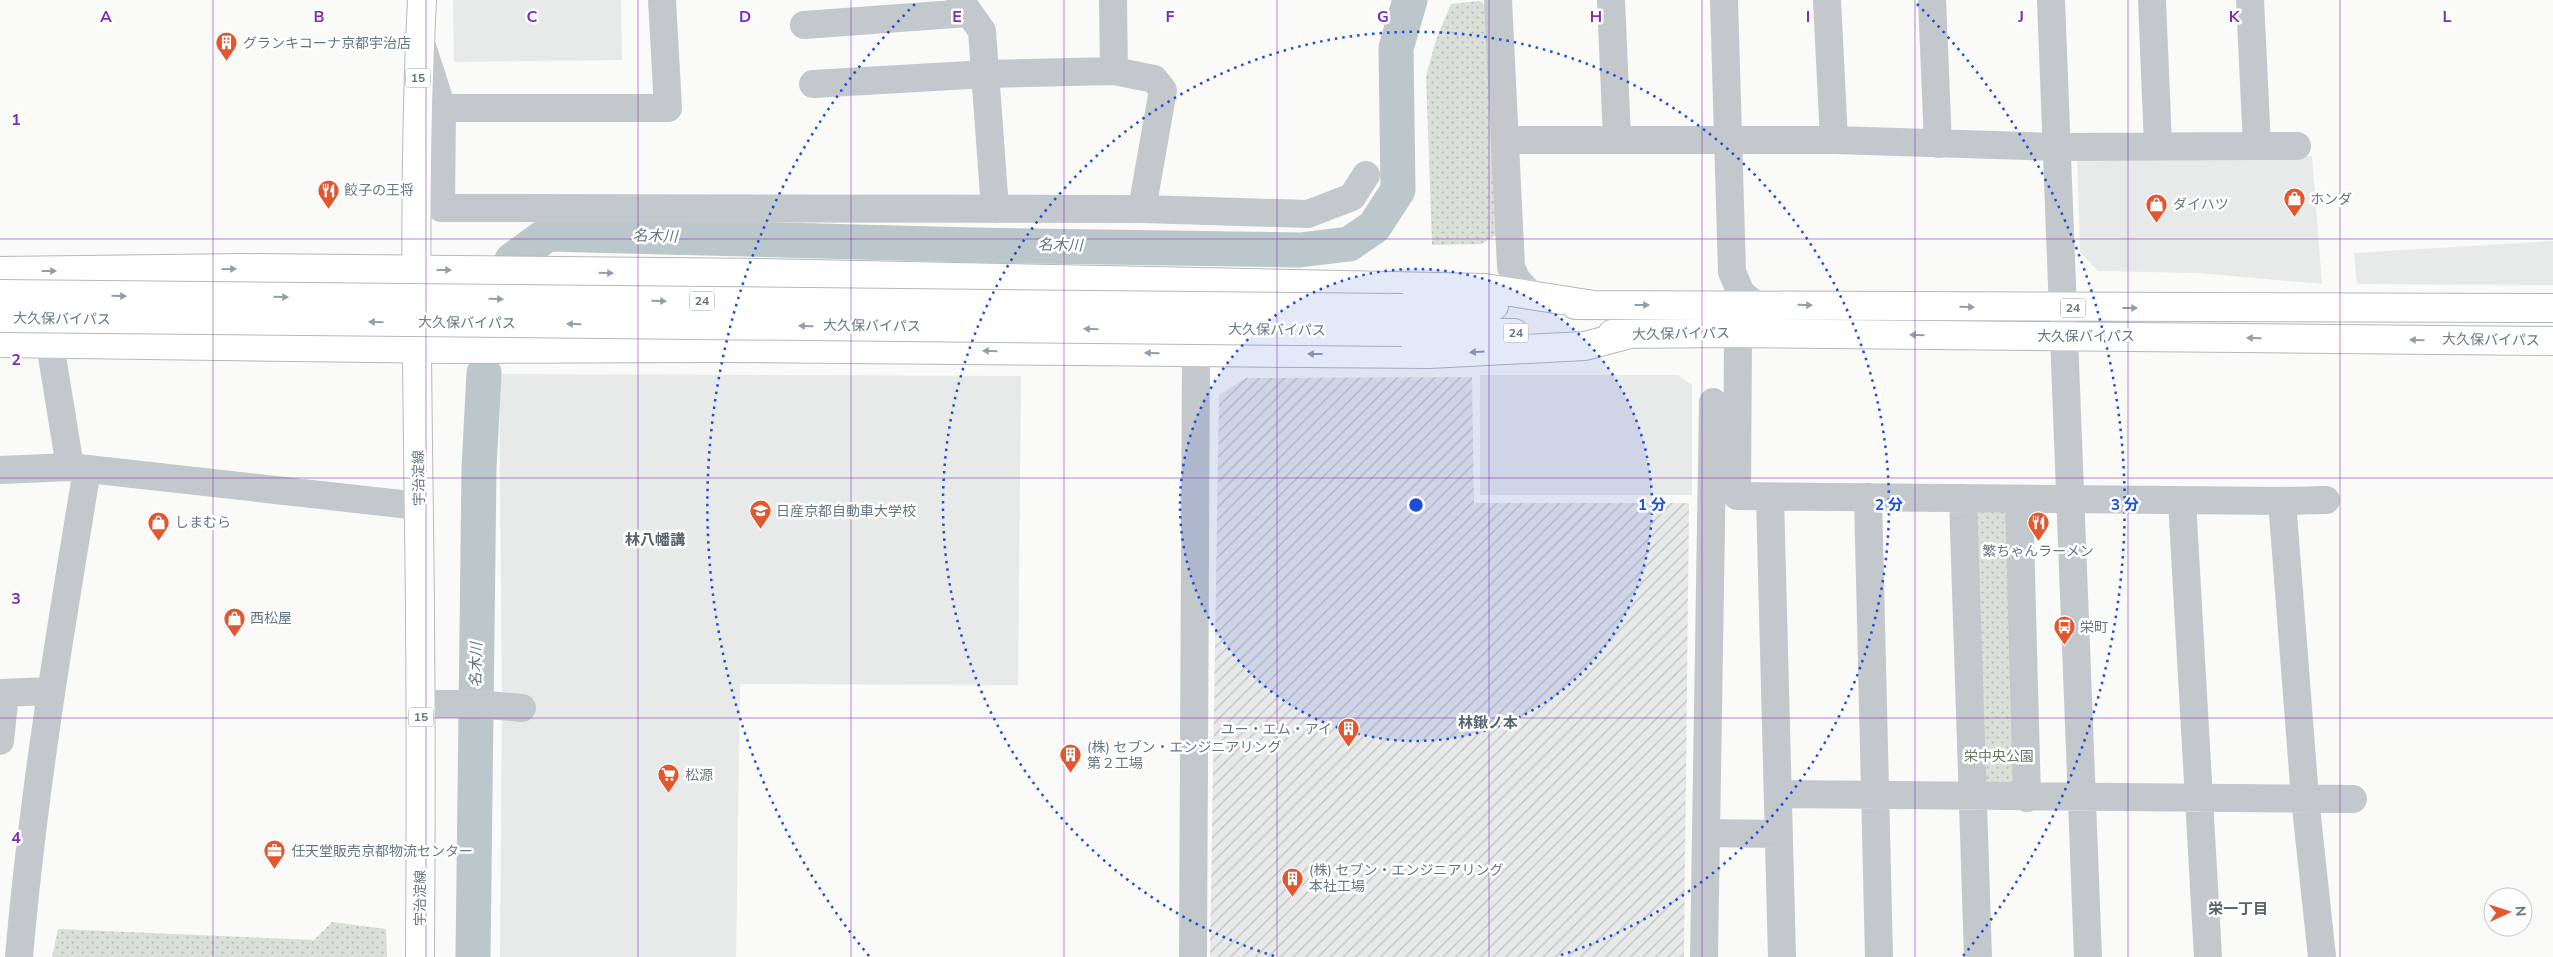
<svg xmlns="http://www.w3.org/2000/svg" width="2553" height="957" font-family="'Nunito Sans','Noto Sans JP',sans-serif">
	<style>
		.built { fill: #e8e9e9 }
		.industrial { fill: url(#industrial-furrows) }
		.grass { fill: url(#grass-dots) }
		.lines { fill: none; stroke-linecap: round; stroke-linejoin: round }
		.river { stroke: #bbc7cb; stroke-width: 35 }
		.major-casing { stroke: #b5babe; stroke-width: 30 }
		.highway-casing { stroke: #b4b9bd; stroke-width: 30 }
		.minor { stroke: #c3c8cc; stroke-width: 28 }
		.major { stroke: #fff; stroke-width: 28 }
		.highway { stroke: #fff; stroke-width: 28 }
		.highway-bridge-casing { stroke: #b4b9bd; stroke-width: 30; stroke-linecap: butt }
		.highway-bridge { stroke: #fff; stroke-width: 28 }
		.oneway { fill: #939fa8 }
		.grid { fill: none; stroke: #7b2cbf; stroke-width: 1; stroke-opacity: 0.55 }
		.ring { fill: none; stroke: #1d4ed8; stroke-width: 2.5; stroke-dasharray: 2.5 5 }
		.labels { text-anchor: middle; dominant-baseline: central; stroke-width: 5; stroke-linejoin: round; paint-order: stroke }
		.shield { fill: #fff; stroke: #939fa8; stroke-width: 1 }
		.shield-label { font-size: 12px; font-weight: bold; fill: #657683 }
		.poi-label { font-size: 14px; fill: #657683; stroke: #fff; text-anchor: start }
		.street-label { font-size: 14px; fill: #657683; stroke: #fff }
		.park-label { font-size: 14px; fill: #687a64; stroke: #fff }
		.water-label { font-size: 15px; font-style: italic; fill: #60757c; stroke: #fff }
		.neighbourhood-label { font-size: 15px; font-weight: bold; fill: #57646e; stroke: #fff }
		.grid-label { font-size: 16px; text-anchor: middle; font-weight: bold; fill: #7b2cbf; stroke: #fff; stroke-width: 5; stroke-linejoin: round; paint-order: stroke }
		.centre { fill: #1d4ed8; stroke: #fff; stroke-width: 2.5 }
		.ring-label { font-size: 15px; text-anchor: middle; font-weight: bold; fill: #1d4ed8; stroke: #fff; stroke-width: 5; stroke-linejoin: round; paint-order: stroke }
	</style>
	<defs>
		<pattern id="industrial-furrows" width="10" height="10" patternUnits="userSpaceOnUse" patternTransform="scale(1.25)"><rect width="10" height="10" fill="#e8e9e9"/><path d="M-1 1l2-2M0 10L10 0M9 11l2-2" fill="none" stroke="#c0c1c2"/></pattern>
		<pattern id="grass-dots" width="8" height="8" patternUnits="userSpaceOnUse" patternTransform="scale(1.25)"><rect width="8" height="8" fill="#dadfd7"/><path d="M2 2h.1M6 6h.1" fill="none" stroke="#b4b9b4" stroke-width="1.8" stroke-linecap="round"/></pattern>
	</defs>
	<rect width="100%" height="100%" fill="#fafaf8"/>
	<path class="built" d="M453 0H621L622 60 454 62Z
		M2077 154 2312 156 2322 284 2199 273 2098 271 2080 252Z
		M2553 241V285L2357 284 2354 253Z
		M499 374 1021 376 1018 685 740 684 736 957H500L502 702Z
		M1480 375H1678L1692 385V495H1480Z"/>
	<path class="industrial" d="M1472 377 1474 503H1689L1684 957H1210L1219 395 1246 378Z"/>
	<path class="grass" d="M1480 1 1490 10 1500 233 1481 244 1432 245 1426 76 1436 40 1451 4Z
		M2007 506 2023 789 1977 783 1976 507Z
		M332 922 386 929 387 957H52L58 929 314 940Z"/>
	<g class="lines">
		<path class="river" d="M512 260 548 234 973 245 1300 250 1349 244 1374 227 1398 190 1396 48 1410 0
			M473 957 479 468 484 373"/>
		<defs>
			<path id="major" d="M420 957C421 813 421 668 419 524 417 349 413 175 422 0"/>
			<path id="highway" d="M0 271 243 268 761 273 1485 288 1594 305
				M1575 305 2553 308
				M1403 308 1494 306
				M1402 332 1514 333
				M1612 334 1738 333 2553 341
				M0 343 451 349 725 348 1429 354 1585 346 1630 334"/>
		</defs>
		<use href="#major" class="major-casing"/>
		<use href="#highway" class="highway-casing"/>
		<path class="minor" d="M960 0 982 31 995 209
			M1498 0 1511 267 1517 280 1530 294
			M1611 0 1617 139
			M1724 0 1732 272 1741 293 1754 304
			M1827 0 1834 140
			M1932 0 1938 144
			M2051 0 2088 957
			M2152 0 2158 145
			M804 25 968 13
			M421 43 442 108 441 208 1142 209 1163 90 1154 79 1114 71 1113 0
			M813 84 986 74 1114 71
			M423 108H668L662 0
			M1505 140H1834L2056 147 2257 146 2250 0
			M2257 146H2297
			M1142 209 1308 214 1352 197 1366 175
			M1738 333 1737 496 2282 501 2305 798 2322 957
			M50 344 70 467
			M0 470 70 467 419 506
			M1770 497 1782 957
			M1868 497 1879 957
			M1963 498 1978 957
			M2019 499 2027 798
			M2182 501 2208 957
			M2282 501 2326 500
			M0 693 50 691
			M422 704H476L522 708
			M0 741 5 693
			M1778 794 2353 799
			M1706 833 1779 834
			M19 957C33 793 60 632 87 470
			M1193 957 1196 354
			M1704 957 1713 402"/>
		<use href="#major" class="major"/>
		<use href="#highway" class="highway"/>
		<defs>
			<path id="highway-bridge" d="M0 294 1403 308
				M0 318 1402 332"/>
		</defs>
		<use href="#highway-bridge" class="highway-bridge-casing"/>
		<use href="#highway-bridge" class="highway-bridge"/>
	</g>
	<defs><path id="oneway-solid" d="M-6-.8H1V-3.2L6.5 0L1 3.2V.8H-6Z" transform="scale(1.25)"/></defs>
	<g class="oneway">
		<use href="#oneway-solid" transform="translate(229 269) rotate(-1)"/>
		<use href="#oneway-solid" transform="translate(444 270)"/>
		<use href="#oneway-solid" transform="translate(49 271)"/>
		<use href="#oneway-solid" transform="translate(606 273) rotate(1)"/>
		<use href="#oneway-solid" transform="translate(119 296) rotate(1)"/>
		<use href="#oneway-solid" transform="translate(281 297) rotate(1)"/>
		<use href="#oneway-solid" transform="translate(496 299) rotate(1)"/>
		<use href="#oneway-solid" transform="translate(659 301) rotate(1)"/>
		<use href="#oneway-solid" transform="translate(1642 305)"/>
		<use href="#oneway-solid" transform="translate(1805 305) rotate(1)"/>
		<use href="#oneway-solid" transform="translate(1967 307) rotate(1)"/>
		<use href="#oneway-solid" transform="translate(2130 308)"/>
		<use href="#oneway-solid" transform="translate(376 322) rotate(-179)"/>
		<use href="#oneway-solid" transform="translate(574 324) rotate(-179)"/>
		<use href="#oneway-solid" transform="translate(806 326) rotate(-179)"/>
		<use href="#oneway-solid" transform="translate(1091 329) rotate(-179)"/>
		<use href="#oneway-solid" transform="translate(1917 335) rotate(-179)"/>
		<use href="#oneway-solid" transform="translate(2254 338) rotate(-179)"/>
		<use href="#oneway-solid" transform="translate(2417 340) rotate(-179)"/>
		<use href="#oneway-solid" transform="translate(990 351) rotate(-179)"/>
		<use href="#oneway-solid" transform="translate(1477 352) rotate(177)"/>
		<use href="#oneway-solid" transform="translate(1152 353) rotate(-179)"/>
		<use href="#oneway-solid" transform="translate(1315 354) rotate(-180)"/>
	</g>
	<path class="grid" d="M213 0V957M426 0V957M638 0V957M851 0V957M1064 0V957M1277 0V957M1489 0V957M1702 0V957M1915 0V957M2128 0V957M2340 0V957M0 239H2553M0 478H2553M0 718H2553"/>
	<circle cx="1416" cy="505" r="236" fill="#1d4ed8" fill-opacity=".12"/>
	<g class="ring">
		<circle cx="1416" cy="505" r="236"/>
		<path d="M1274 956A473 473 0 1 1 1558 956"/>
		<path d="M869 956A709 709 0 0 1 915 4M1917 4A709 709 0 0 1 1963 956"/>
	</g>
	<defs>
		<symbol id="building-pin" viewBox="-11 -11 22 30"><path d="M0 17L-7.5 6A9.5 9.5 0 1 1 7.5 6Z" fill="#e4572e" stroke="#fff"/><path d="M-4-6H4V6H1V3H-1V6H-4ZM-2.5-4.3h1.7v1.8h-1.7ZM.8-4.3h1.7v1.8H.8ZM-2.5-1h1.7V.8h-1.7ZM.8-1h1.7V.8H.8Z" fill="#fff"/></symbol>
		<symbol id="restaurant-pin" viewBox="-11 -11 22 30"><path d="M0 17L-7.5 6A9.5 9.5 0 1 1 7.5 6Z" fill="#e4572e" stroke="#fff"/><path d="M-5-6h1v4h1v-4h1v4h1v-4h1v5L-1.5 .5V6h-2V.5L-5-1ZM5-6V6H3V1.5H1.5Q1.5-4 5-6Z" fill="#fff"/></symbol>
		<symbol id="shop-pin" viewBox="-11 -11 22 30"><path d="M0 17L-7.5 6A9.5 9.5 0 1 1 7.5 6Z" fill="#e4572e" stroke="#fff"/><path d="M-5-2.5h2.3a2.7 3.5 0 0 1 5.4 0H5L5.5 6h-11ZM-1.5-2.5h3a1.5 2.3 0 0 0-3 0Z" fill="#fff"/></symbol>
		<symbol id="university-pin" viewBox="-11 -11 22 30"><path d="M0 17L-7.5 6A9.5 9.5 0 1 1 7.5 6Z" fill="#e4572e" stroke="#fff"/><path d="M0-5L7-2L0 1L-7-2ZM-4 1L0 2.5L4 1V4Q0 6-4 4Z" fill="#fff"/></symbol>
		<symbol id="bus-pin" viewBox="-11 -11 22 30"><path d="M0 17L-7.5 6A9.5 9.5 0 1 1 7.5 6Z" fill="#e4572e" stroke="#fff"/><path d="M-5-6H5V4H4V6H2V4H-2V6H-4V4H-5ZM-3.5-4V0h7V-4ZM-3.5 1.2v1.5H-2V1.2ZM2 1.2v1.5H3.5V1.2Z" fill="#fff"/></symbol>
		<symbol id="supermarket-pin" viewBox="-11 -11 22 30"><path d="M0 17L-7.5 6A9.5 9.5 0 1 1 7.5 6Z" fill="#e4572e" stroke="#fff"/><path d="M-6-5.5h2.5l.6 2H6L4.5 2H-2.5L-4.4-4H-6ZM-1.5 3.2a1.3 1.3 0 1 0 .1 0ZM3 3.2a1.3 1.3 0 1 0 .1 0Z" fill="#fff"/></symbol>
		<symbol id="office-pin" viewBox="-11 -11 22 30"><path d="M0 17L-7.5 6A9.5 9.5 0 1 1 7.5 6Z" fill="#e4572e" stroke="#fff"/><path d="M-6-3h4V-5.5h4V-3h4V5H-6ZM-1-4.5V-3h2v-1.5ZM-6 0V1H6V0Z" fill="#fff"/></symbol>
	</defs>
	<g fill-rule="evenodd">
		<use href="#building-pin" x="214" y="30" width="25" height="34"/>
		<use href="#restaurant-pin" x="316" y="178" width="25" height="34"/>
		<use href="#shop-pin" x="2282" y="186" width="25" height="34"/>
		<use href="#shop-pin" x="2144" y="192" width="25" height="34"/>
		<use href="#university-pin" x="748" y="498" width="25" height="34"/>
		<use href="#shop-pin" x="146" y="510" width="25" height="34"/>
		<use href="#restaurant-pin" x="2026" y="510" width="25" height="34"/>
		<use href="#shop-pin" x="222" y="606" width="25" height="34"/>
		<use href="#bus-pin" x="2052" y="614" width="25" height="34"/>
		<use href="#building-pin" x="1336" y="716" width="25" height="34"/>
		<use href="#building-pin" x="1058" y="742" width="25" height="34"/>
		<use href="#supermarket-pin" x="656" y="762" width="25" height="34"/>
		<use href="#office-pin" x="262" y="838" width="25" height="34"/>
		<use href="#building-pin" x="1280" y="866" width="25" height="34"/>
	</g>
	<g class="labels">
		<g class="shield">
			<rect x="405.5" y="68.5" width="25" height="19" rx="4"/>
			<rect x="689.5" y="291.5" width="25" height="19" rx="4"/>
			<rect x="2060.5" y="298.5" width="25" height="19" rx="4"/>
			<rect x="1503.5" y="323.5" width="25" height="19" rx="4"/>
			<rect x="408.5" y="707.5" width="25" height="19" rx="4"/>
		</g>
		<g class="shield-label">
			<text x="418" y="78">15</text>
			<text x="702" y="301">24</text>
			<text x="2073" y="308">24</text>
			<text x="1516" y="333">24</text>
			<text x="421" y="717">15</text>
		</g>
		<g class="poi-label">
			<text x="243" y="43">グランキコーナ京都宇治店</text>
			<text x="344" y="190">餃子の王将</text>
			<text x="2310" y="199">ホンダ</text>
			<text x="2173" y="204">ダイハツ</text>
			<text x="776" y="511">日産京都自動車大学校</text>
			<text x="175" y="522">しまむら</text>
			<text x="2038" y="551" text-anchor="middle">繁ちゃんラーメン</text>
			<text x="250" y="618">西松屋</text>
			<text x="2080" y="627">栄町</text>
			<text x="1332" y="729" text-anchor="end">ユー・エム・アイ</text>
			<text x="1087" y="747">(株) セブン・エンジニアリング<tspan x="1087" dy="16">第２工場</tspan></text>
			<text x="685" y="775">松源</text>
			<text x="291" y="851">任天堂販売京都物流センター</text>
			<text x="1309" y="870">(株) セブン・エンジニアリング<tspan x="1309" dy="16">本社工場</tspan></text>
		</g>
		<g class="street-label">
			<text transform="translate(62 319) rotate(1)">大久保バイパス</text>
			<text transform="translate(467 323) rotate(1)">大久保バイパス</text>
			<text transform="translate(872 326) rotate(1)">大久保バイパス</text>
			<text transform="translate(1277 330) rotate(1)">大久保バイパス</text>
			<text transform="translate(1681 334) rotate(-1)">大久保バイパス</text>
			<text x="2086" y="336">大久保バイパス</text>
			<text transform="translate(2491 340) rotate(1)">大久保バイパス</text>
			<text transform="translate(419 478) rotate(-91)">宇治淀線</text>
			<text transform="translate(420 898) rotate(-90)">宇治淀線</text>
		</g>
		<g class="park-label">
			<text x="1999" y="756">栄中央公園</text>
		</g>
		<g class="water-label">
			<text transform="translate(655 236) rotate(1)">名木川</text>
			<text transform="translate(1060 245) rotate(1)">名木川</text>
			<text transform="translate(476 665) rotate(-89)">名木川</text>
		</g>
		<g class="neighbourhood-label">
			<text x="655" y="540">林八幡講</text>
			<text x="1488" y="723">林鍬ノ本</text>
			<text x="2238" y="909">栄一丁目</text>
		</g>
	</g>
	<g class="grid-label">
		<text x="106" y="22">A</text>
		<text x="319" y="22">B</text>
		<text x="532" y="22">C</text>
		<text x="745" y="22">D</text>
		<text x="957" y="22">E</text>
		<text x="1170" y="22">F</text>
		<text x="1383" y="22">G</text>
		<text x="1596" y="22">H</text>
		<text x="1808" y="22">I</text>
		<text x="2021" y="22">J</text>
		<text x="2234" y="22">K</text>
		<text x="2447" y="22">L</text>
		<text x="16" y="125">1</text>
		<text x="16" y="365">2</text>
		<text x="16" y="604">3</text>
		<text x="16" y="843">4</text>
	</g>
	<circle cx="1416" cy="505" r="8" class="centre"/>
	<g class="ring-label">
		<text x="1652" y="510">1 分</text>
		<text x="1889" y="510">2 分</text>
		<text x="2125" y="510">3 分</text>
	</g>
	<g transform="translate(2508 912) rotate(86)"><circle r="24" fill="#ffffff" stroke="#c1c8cd"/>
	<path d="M0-4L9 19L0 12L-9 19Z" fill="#e4572e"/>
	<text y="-8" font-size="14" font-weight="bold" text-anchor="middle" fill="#657683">N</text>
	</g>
</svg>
